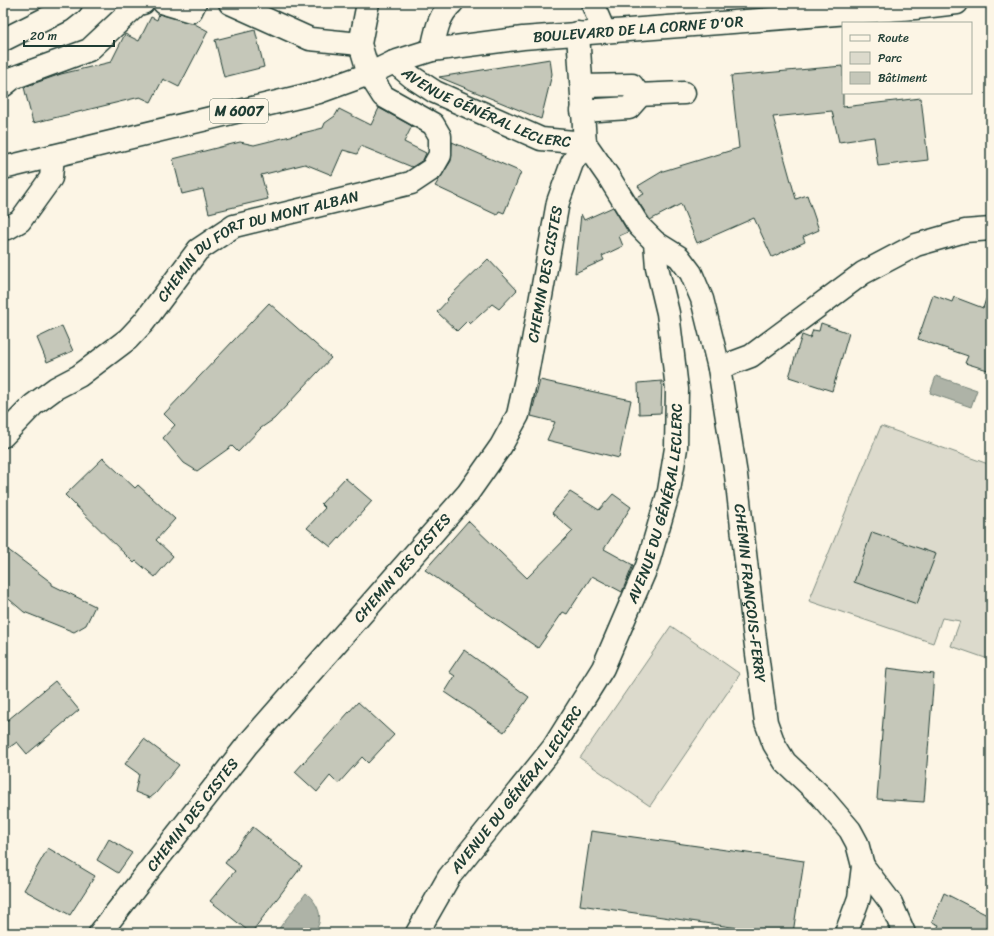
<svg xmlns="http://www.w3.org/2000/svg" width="994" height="936" font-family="Sriracha,sans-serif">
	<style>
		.green { fill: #dcdacc; stroke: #7e8c80 }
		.water { fill: #aeb3a7; stroke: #758479 }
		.building { fill: #c5c7b9; stroke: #1f3d34 }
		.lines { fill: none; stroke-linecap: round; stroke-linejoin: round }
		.minor-casing { stroke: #1f3d34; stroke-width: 25 }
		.major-casing { stroke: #1f3d34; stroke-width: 25 }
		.minor { stroke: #fcf5e5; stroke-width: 22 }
		.major { stroke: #fcf5e5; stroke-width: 22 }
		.labels { text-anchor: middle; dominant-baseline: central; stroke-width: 3; stroke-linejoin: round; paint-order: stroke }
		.shield { fill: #fcf5e5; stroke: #617469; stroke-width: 1 }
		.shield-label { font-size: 14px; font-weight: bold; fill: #1f3d34 }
		.street-label { font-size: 15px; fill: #1f3d34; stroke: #fcf5e5 }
	</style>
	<rect width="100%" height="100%" fill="#fcf5e5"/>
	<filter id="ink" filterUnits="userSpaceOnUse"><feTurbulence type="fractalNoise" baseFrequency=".025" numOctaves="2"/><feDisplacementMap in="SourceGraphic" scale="8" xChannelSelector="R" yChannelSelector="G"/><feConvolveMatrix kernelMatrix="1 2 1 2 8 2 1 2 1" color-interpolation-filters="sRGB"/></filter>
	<g filter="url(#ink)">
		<path class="green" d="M881 426 991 465V660L951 646 960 621 942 618 933 643 809 601Z
			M671 626 740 674 650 806 580 758Z"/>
		<path class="water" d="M936 376 977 390 971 407 930 393Z
			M306 893C318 903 326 920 313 933H279L277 931Z"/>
		<path class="building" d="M159 14 193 23 208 31 179 87 163 79 151 102 140 97 33 123 24 87 61 74 111 62 125 34 139 41 151 17 157 20Z
			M255 30 264 67 224 77 215 40Z
			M550 59 552 74 541 119 439 77Z
			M843 66V107L921 98 928 160 878 166 874 137 839 142 832 111 773 117 796 199 807 195 819 230 803 237 805 242 772 257 754 218 697 243 681 204 650 220 649 218 636 198 644 194 638 186 663 171 739 148 731 76Z
			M379 108 412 126 404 142 426 153 423 160 412 167 361 146 357 154 343 150 332 175 305 164 261 175 268 199 209 213 203 189 182 194 173 159 240 142 254 145 323 128 325 123 335 116 339 109 371 125Z
			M452 142 521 172 504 213 499 211 497 215 435 186 451 161Z
			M613 207 628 232 619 236 623 246 602 256 604 260 575 273 581 214 584 220Z
			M488 259 517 290 499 309 492 304 470 324 467 321 457 331 437 312 448 300 447 299Z
			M933 295 952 302 954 297 983 308 986 299 991 300V371L965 363 968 356 918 339Z
			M269 303 331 358 274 419 261 428 238 452 232 446 197 471 184 463 163 438 175 425 164 414Z
			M821 323 849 333 832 391 789 377 802 335 810 338 813 330 819 331Z
			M62 326 73 351 47 362 37 338Z
			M540 380 631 400 619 458 547 440 555 422 531 416Z
			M662 381 661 413 639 414 638 383Z
			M103 458 135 488 138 485 175 519 156 540 173 556 155 577 136 561 134 563 65 495Z
			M345 478 372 501 331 547 307 528 325 508 321 504Z
			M570 492 599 510 613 494 631 507 604 549 633 565 622 592 592 576 567 614 563 612 538 648 425 570 468 521 527 578 573 531 552 513Z
			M872 532 936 554 917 604 854 582Z
			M3 546 52 583V585L95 606 86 625 74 632 24 612 3 594Z
			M464 650 529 697 504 732 445 692 455 676 449 672Z
			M887 668 934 674 924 802 877 799Z
			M55 681 79 710 27 754 17 742 3 752V724Z
			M358 702 394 735 368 763 362 757 338 784 330 776 317 792 295 772Z
			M144 739 179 765 156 793 150 798 135 792 139 774 125 764Z
			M253 827 302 866 251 933 210 901 235 871 225 863Z
			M591 831 804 861 793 933H773L580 905Z
			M109 839 132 853 118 873 97 860Z
			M48 848 95 876 70 915 24 890Z
			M944 893 991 917V933H935L939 925 932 922Z"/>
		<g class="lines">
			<defs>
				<g id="minor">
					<path d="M164 3 191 11 195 3"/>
					<path d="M230 3 310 39 360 44"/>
					<path d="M592 3 604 31"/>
					<path id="s1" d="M578 33 585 143 610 179 639 226 655 242 679 257 691 273 702 299 719 368 736 475 754 631 766 722 774 744 785 762 821 796 850 830 857 843 863 866 859 898 846 933"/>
					<path d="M3 40 61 11 71 3"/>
					<path d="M432 50C436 32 438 16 452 3"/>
					<path id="s2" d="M394 62 412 77 435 92 541 139 585 143"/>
					<path d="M3 86 13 78 89 50 138 4 143 3"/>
					<path d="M637 95 684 93"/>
					<path d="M582 111 629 108 637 99V92L632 85 582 86"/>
					<path d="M8 228 20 221 51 178 53 156"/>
					<path d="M719 368 751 356 863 273 916 245 965 231 991 229"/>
					<path id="s3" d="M3 436 33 405 56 388 79 376 128 339 144 322 198 250 234 226 411 183 432 169 440 155V136L433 124 383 96 369 74 360 44 368 3"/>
					<path d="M863 866 891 903 904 933"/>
					<path id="s4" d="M100 933 247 745 468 493 501 446 518 415 527 374 558 202 572 163 585 143"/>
					<path id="s5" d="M417 933 449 877 553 748 603 668 647 566 669 491 676 448 677 389 668 313 657 267 655 242"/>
				</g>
				<g id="major">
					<path id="s6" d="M3 168 319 92 369 74 394 62 432 50 523 38 915 8 957 3"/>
				</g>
			</defs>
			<use href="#minor" class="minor-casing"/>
			<use href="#major" class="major-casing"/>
			<use href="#minor" class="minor"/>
			<use href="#major" class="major"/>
		</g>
	</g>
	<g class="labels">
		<rect class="shield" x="210" y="99" width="58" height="24" rx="3"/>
		<g class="shield-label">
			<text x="239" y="111">M 6007</text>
		</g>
		<g class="street-label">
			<text stroke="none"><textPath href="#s6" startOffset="653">BOULEVARD DE LA CORNE D'OR</textPath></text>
			<text stroke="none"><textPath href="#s2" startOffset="105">AVENUE GÉNÉRAL LECLERC</textPath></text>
			<text stroke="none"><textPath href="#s3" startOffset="327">CHEMIN DU FORT DU MONT ALBAN</textPath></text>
			<text stroke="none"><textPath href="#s4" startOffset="810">CHEMIN DES CISTES</textPath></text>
			<text stroke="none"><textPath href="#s5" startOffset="499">AVENUE DU GÉNÉRAL LECLERC</textPath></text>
			<text stroke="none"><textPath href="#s4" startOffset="474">CHEMIN DES CISTES</textPath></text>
			<text stroke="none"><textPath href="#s1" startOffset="607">CHEMIN FRANÇOIS-FERRY</textPath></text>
			<text stroke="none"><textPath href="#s5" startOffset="175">AVENUE DU GÉNÉRAL LECLERC</textPath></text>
			<text stroke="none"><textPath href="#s4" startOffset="150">CHEMIN DES CISTES</textPath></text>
		</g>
	</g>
	<rect width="994" height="936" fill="none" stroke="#fcf5e5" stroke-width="16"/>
	<rect x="8" y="8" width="978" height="920" fill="none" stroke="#1f3d34" stroke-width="1.5" filter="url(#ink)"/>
	<rect x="842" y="22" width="130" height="72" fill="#fcf5e5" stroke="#a4ab9e"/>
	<rect x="850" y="35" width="20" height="6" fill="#fcf5e5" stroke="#a4ab9e"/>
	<text x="878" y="42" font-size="12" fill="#1f3d34">Route</text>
	<rect x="850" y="52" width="20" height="12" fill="#dcdacc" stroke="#a4ab9e"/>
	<text x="878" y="62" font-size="12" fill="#1f3d34">Parc</text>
	<rect x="850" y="72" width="20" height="12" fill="#c5c7b9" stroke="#a4ab9e"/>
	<text x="878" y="82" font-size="12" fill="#1f3d34">Bâtiment</text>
	<path d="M24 40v6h90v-6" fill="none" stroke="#1f3d34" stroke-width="2"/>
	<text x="30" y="40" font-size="12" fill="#1f3d34" stroke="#fcf5e5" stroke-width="3" paint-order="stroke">20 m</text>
</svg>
